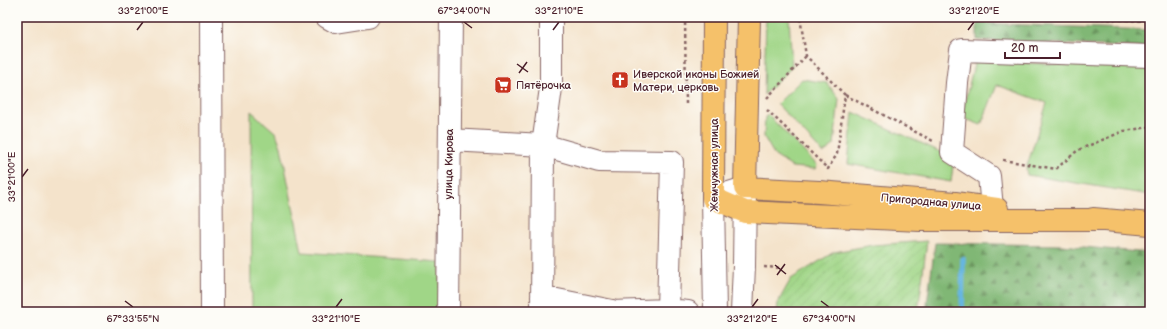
<svg xmlns="http://www.w3.org/2000/svg" width="1167" height="329" font-family="'Balsamiq Sans',sans-serif">
	<style>
		.grass { fill: #a0d687; stroke: #757a59 }
		.forest { fill: url(#forest-firs); stroke: #656b50 }
		.garden { fill: url(#garden-furrows); stroke: #757a59 }
		.lines { fill: none; stroke-linecap: round; stroke-linejoin: round }
		.stream { stroke: #66b6e1; stroke-width: 5.5 }
		.minor-casing { stroke: #866463; stroke-width: 24 }
		.major-casing { stroke: #866463; stroke-width: 24 }
		.path { stroke: #866463; stroke-width: 2.5; stroke-dasharray: 3 3; stroke-linecap: butt }
		.minor { stroke: #fff; stroke-width: 22 }
		.major { stroke: #f5c16b; stroke-width: 22 }
		.ticks { fill: none; stroke: #4a1f2b; stroke-width: 1.5 }
		.labels { text-anchor: middle; dominant-baseline: central; stroke-width: 3; stroke-linejoin: round; paint-order: stroke }
		.poi-label { font-size: 11px; fill: #4a1f2b; stroke: #fdfcf7; text-anchor: start }
		.street-label { font-size: 11px; fill: #4a1f2b; stroke: #fdfcf7 }
		.neatline { fill: none; stroke: #4a1f2b; stroke-width: 1.5 }
		.ticks-label { font-size: 10px; text-anchor: middle; fill: #4a1f2b }
	</style>
	<defs>
		<pattern id="forest-firs" width="22" height="20" patternUnits="userSpaceOnUse"><rect width="22" height="20" fill="#80b774"/><path d="M5 1l3.5 6h-7zM16 11l3.5 6h-7z" fill="#6b945f"/></pattern>
		<pattern id="garden-furrows" width="10" height="10" patternUnits="userSpaceOnUse"><rect width="10" height="10" fill="#a0d687"/><path d="M-1 1l2-2M0 10L10 0M9 11l2-2" fill="none" stroke="#8bb775"/></pattern>
	</defs>
	<rect width="100%" height="100%" fill="#fdfcf7"/>
	<filter id="ink" filterUnits="userSpaceOnUse"><feTurbulence type="fractalNoise" baseFrequency=".025" numOctaves="2"/><feDisplacementMap in="SourceGraphic" scale="8" xChannelSelector="R" yChannelSelector="G"/><feConvolveMatrix kernelMatrix="1 2 1 2 8 2 1 2 1" color-interpolation-filters="sRGB"/></filter>
	<filter id="wash" filterUnits="userSpaceOnUse"><feTurbulence type="fractalNoise" baseFrequency=".012" numOctaves="4" result="noise"/><feDisplacementMap in="SourceGraphic" scale="16" xChannelSelector="R" yChannelSelector="G"/><feGaussianBlur stdDeviation="0.9" result="paint"/><feColorMatrix in="noise" values="0 0 0 0 0 0 0 0 0 0 0 0 0 0 0 0 0 1.4 0 .05"/><feComposite in="paint" operator="in"/></filter>
	<g filter="url(#wash)">
		<rect width="100%" height="100%" fill="#f4e3cb"/>
		<path class="grass" d="M766 17H789L792 67 764 95Z
			M975 61 1150 68V195L1027 175 1026 169 1047 103 997 85 981 125 961 117Z
			M802 79 827 83 839 99 834 145 823 153 777 104Z
			M251 111 276 133 281 147 302 252 440 262V312H252Z
			M853 112 954 158 951 182 848 164Z
			M768 115 817 165 816 169 792 167 775 156 764 137 765 117Z"/>
		<path class="forest" d="M977 23 1150 30V48L977 40Z
			M935 243 1061 245 1150 253V312H926Z"/>
		<path class="garden" d="M927 241 918 312H777L778 302 791 279 834 252 873 245Z"/>
		<g class="lines">
			<path class="stream" d="M962 312 963 259"/>
		</g>
	</g>
	<g filter="url(#ink)">
		<g class="lines">
			<defs>
				<path id="minor" d="M211 17 212 312
					M327 17 336 22 368 17
					M450 140 543 145 599 161 672 162 668 310
					M992 208 989 176 952 152 957 83 961 50 1150 56
					M542 297 612 311
					M448 312 451 17
					M542 312 543 145 551 88V17
					M612 312 668 310 688 312
					M715 312 713 198 745 188 744 266 742 312"/>
				<path id="major" d="M714 17 713 198 745 212 920 220H1106
					M749 17 745 188 819 192 955 203 997 209
					M1093 219 1150 224"/>
			</defs>
			<use href="#minor" class="minor-casing"/>
			<use href="#major" class="major-casing"/>
			<path class="path" d="M685 17 686 105
				M1066 17 1150 21
				M845 95 933 141
				M767 98 806 56
				M767 110 828 169 837 154 845 95 806 56 800 17
				M1003 160 1056 169 1078 150 1124 131 1143 128 1150 126
				M764 267 782 268"/>
			<use href="#minor" class="minor"/>
			<use href="#major" class="major"/>
		</g>
	</g>
	<path class="ticks" d="M464 22 472 28M137 30 143 22M553 30 559 22M968 30 974 22M517 64 528 72M519 73 527 62M22 177 28 169M775 265 786 274M777 275 785 264M125 301 133 307M821 301 829 307M336 307 342 299M752 307 758 299"/>
	<defs>
		<symbol id="church-square" viewBox="-11 -11 22 22"><rect x="-9" y="-9" width="18" height="18" rx="4" fill="#c8321e" stroke="#fdfcf7"/><path d="M-1.2-6h2.4v3.5h3.3v2.4h-3.3V6h-2.4V-.1h-3.3v-2.4h3.3Z" fill="#fff"/></symbol>
		<symbol id="supermarket-square" viewBox="-11 -11 22 22"><rect x="-9" y="-9" width="18" height="18" rx="4" fill="#c8321e" stroke="#fdfcf7"/><path d="M-6-5.5h2.5l.6 2H6L4.5 2H-2.5L-4.4-4H-6ZM-1.5 3.2a1.3 1.3 0 1 0 .1 0ZM3 3.2a1.3 1.3 0 1 0 .1 0Z" fill="#fff"/></symbol>
	</defs>
	<g fill-rule="evenodd">
		<use href="#church-square" x="610" y="70" width="20" height="20"/>
		<use href="#supermarket-square" x="493" y="75" width="20" height="20"/>
	</g>
	<g class="labels">
		<g class="poi-label">
			<text x="633" y="74">Иверской иконы Божией<tspan x="633" dy="13">Матери, церковь</tspan></text>
			<text x="516" y="85">Пятёрочка</text>
		</g>
		<g class="street-label">
			<text transform="translate(449 164) rotate(-89)">улица Кирова</text>
			<text transform="translate(714 165) rotate(-90)">Жемчужная улица</text>
			<text transform="translate(931 202) rotate(5)">Пригородная улица</text>
		</g>
	</g>
	<rect width="1167" height="329" fill="none" stroke="#fdfcf7" stroke-width="44"/>
	<path d="M1005 52v6h55v-6" fill="none" stroke="#4a1f2b" stroke-width="2"/>
	<text x="1011" y="52" font-size="12" fill="#4a1f2b" stroke="#fdfcf7" stroke-width="3" paint-order="stroke">20 m</text>
	<rect x="22" y="22" width="1123" height="285" class="neatline"/>
	<g class="ticks-label">
		<text x="143" y="14">33°21'00"E</text>
		<text x="464" y="14">67°34'00"N</text>
		<text x="559" y="14">33°21'10"E</text>
		<text x="974" y="14">33°21'20"E</text>
		<text transform="translate(11 177) rotate(-90)" y="4">33°21'00"E</text>
		<text x="133" y="322">67°33'55"N</text>
		<text x="336" y="322">33°21'10"E</text>
		<text x="752" y="322">33°21'20"E</text>
		<text x="829" y="322">67°34'00"N</text>
	</g>
</svg>
